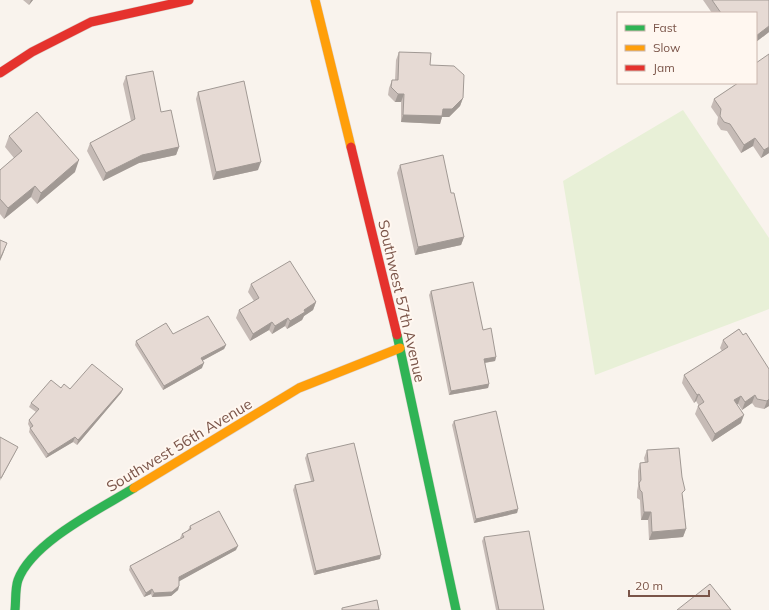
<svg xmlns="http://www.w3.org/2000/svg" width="769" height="610" font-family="Mulish,sans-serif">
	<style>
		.green { fill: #e8f0d7 }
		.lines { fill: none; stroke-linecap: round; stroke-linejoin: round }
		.fast-casing { stroke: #dad0cb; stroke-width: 10 }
		.slow-casing { stroke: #dad0cb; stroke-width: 10 }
		.jam-casing { stroke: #dad0cb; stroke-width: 10 }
		.fast { stroke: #30b455; stroke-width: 9 }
		.slow { stroke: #ff9f0a; stroke-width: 9 }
		.jam { stroke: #e5322d; stroke-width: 9 }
		.wall { fill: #c6bbb6 }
		.shaded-wall { fill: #a19994 }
		.building { fill: #e6dad4; stroke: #a19994 }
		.labels { text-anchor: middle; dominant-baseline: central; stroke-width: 4; stroke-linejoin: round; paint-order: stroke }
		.street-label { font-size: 15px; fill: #7b5549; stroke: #fff7f0 }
	</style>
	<rect width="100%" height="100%" fill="#f9f3ed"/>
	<path class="green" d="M683 110 769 238V309L595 375 563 181Z"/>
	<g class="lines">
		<defs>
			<path id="fast" d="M397 335 456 610
				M15 610C16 601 15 588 18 580 32 542 100 509 134 488"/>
			<path id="slow" d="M315 0 351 147
				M134 488 299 388 400 348"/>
			<path id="jam" d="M0 73 32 52 91 22 189 0
				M351 147 397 335"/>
		</defs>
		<use href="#fast" class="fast-casing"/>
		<use href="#slow" class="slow-casing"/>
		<use href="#jam" class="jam-casing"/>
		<use href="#fast" class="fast"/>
		<use href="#slow" class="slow"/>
		<use href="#jam" class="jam"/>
	</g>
	<path class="wall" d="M23 0H33L29 5Z
		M703 0H769V32L756 42V13H712Z
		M399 52 430 65 463 98 460 106 449 117H442L440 124 401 122V102H395L388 95 389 88 392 80H395L396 60Z
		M126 76 161 112 179 147 176 155 139 163 103 181 87 151 90 143 131 121 123 84Z
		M738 83 769 153 761 158 753 146 741 153 727 131 721 130 717 124 718 117 711 107 714 99Z
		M198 92 258 170 213 180 196 99Z
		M9 136 75 172 37 204 31 197 4 219 0 214V170L14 158 5 147Z
		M400 165 451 193 464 237 461 245 415 255 397 173Z
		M251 284 316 302 313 310 304 316 302 320 287 329 285 326 272 334 269 330 250 341 236 318 239 310 254 301 248 292Z
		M431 291 483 330 496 357 495 361 485 363 489 384 488 388 449 395 429 295Z
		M739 329 769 406 764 409 755 407 752 403 742 410 738 404H737L741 423 712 442 695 414 698 406H699L696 401 694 403 682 383 684 375 722 351 720 348 723 340Z
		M173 334 226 345 224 349 202 361V368L163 390 135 345 136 341Z
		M61 388 70 389H123L121 393 77 445 73 442 46 458 29 432 30 428 28 424 29 420 36 412 29 407 31 403Z
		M454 421 518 509 517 513 474 523 452 425Z
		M647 450 683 496 686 529 683 537 649 540 648 520H641L640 500 637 498V491L638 486V471L640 463H645L644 458Z
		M307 454 380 559 314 575 293 490 295 485 311 481 305 458Z
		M190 526 236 550 179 581V586L178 590 171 596 152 597 151 594 144 597 129 570 130 566 181 538H180L182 534 188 530Z
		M484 537 544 610H496L482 541Z"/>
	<path class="shaded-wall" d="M31 0H33L29 5Z
		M769 26V32L756 42V36Z
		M398 94H404L401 102H395Z
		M463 98 460 106 449 117H442L440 124 401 122 403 115 443 109Z
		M755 138 753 146 741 153 744 145Z
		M179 147 176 155 139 163 103 181 106 173 142 155Z
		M769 147V153L761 158 764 150Z
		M79 160 75 172 37 204 41 193Z
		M261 162 258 170 213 180 216 172Z
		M35 186 31 197 4 219 8 208Z
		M464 237 461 245 415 255 418 247Z
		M7 243 3 254 0 261V259Z
		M316 302 313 310 304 316 302 320 287 329 290 321 304 310Z
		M288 318 285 326 272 334 275 326Z
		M272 322 269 330 250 341 253 334Z
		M226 345 224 349 200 362 201 358Z
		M496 357 495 361 483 363 484 359Z
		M204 363 202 368 163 390 164 386Z
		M489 384 488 388 449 395 451 391Z
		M123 389 121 393 77 445 78 440Z
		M699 394 696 401 694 403 697 395Z
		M755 395 752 403 742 410 745 402Z
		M741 396 738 404 731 408 734 400Z
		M769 399V406L764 409 767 401Z
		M744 415 741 423 712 442 715 434Z
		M75 437 73 442 46 458 48 454Z
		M18 447 16 451 0 481 1 478Z
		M518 509 517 513 474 523 476 519Z
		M644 512H651L648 520H641Z
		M686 529 683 537 649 540 652 532Z
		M238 546 236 550 178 582 179 577Z
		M381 555 380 559 314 575 316 571Z
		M179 586 178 590 171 596 152 597 154 593Z
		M152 589 151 594 144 597 146 593Z"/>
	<path class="building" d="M712 0H769V26L756 36V13H721Z
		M399 52 431 53 430 65 454 66 464 75 463 98 452 109H443L442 116 403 115 404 94H398L391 87 392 80H398Z
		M769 54V147L764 150 755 138 744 145 730 124 724 122 720 116 721 109 714 99 738 83H756V63Z
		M153 71 161 112 171 110 179 147 142 155 106 173 90 143 135 119 126 76Z
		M244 81 261 162 216 172 198 92Z
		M37 112 79 160 41 193 35 186 8 208 0 199V170L22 151 9 136Z
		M443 155 451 193H454L464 237 418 247 400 165Z
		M0 240 7 243 0 259Z
		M290 261 316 302 304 310 305 312 290 321 288 318 275 326 272 322 253 334 239 310 259 298 251 284Z
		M473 282 483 330 491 328 496 357 484 359 489 384 451 391 431 291Z
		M208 316 226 345 201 358 204 363 164 386 136 341 166 323 173 334Z
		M739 329 743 335 746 333 769 369V399L767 401 757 399 755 395 745 402 741 396 734 400 744 415 715 434 698 406 704 402 699 394 697 395 684 375 728 347 723 340Z
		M92 364 123 389 78 440 75 437 48 454 30 428 33 426 29 420 39 409 31 403 51 380 61 388 64 384 70 389Z
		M496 411 518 509 476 519 454 421Z
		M0 437 18 447 1 478H0Z
		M354 443 381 555 316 571 295 485 314 481 307 454Z
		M679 448 682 477 685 490 682 493 686 529 652 532 651 512H644L642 492 640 490 639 483 641 480 640 463 648 462 647 450Z
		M219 511 238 546 179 577V586L172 592 154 593 152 589 146 593 130 566 184 537 182 534 191 529 190 526Z
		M529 531 544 610H499L484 537Z
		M710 584 731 610H677Z
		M377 600 379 610H342V608Z"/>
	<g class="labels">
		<g class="street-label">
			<text transform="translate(402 301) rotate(77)">Southwest 57th Avenue</text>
			<text transform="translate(179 445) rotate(-31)">Southwest 56th Avenue</text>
		</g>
	</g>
	<rect x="617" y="12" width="140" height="72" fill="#fff7f0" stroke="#cab6ad"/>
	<rect x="625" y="25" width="20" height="6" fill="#30b455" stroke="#cab6ad"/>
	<text x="653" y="32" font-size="12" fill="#7b5549">Fast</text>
	<rect x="625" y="45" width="20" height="6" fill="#ff9f0a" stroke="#cab6ad"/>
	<text x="653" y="52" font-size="12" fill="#7b5549">Slow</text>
	<rect x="625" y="65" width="20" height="6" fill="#e5322d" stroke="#cab6ad"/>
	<text x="653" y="72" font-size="12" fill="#7b5549">Jam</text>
	<path d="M629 590v6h80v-6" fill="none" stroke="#7b5549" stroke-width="2"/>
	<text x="635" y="590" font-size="12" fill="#7b5549" stroke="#fff7f0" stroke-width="3" paint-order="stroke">20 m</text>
</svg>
